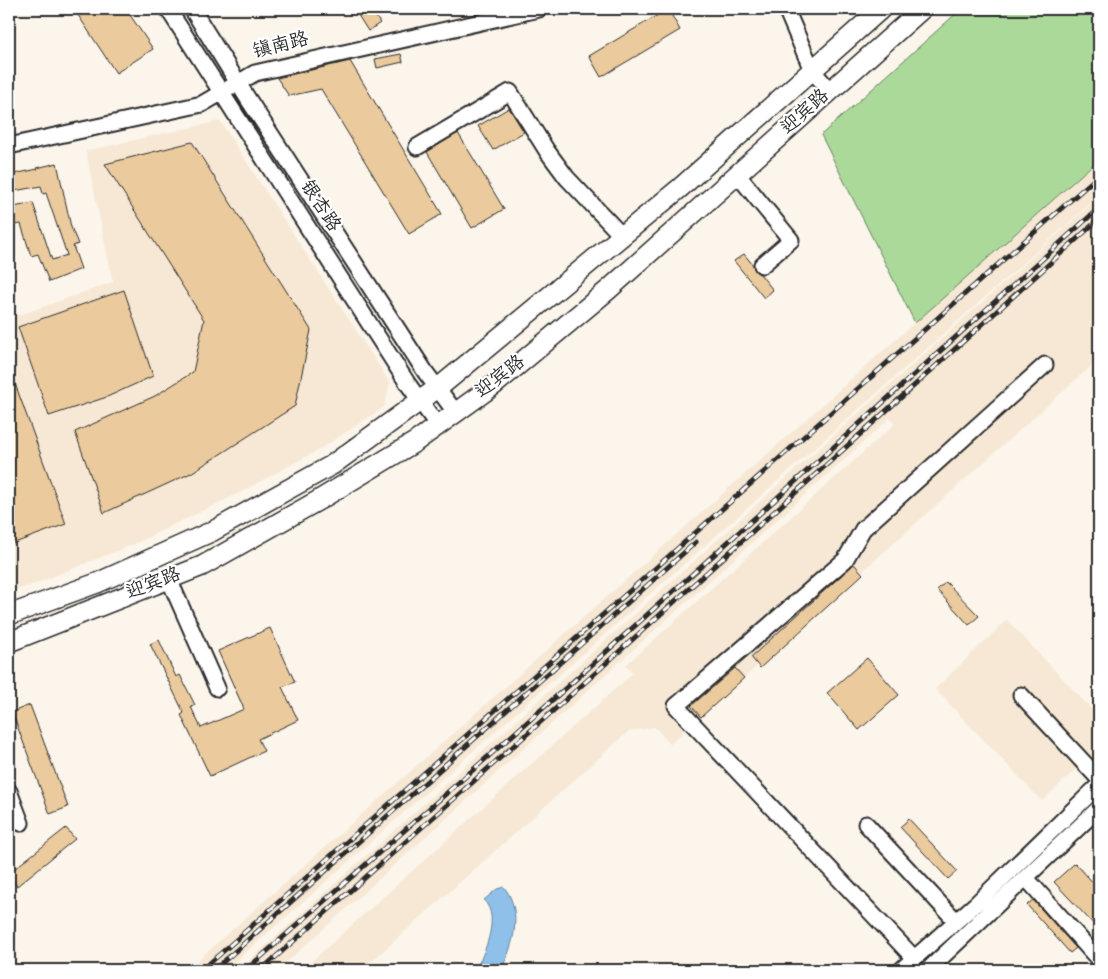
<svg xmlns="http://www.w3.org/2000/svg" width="1108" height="979" font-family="'Gochi Hand','LXGW WenKai TC',sans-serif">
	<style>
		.built { fill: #f6e8d4 }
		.green { fill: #aad99a; stroke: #6a8262 }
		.water { fill: #8ec0ea; stroke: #66849e }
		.building { fill: #ebcb9d; stroke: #2b2b2b }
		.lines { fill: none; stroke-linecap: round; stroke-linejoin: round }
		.minor-casing { stroke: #2b2b2b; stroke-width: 19 }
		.major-casing { stroke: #2b2b2b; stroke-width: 22 }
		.minor { stroke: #fff; stroke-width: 15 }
		.major { stroke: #fff; stroke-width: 19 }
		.rail-casing { stroke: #2b2b2b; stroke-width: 5 }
		.rail { stroke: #fff; stroke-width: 3; stroke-dasharray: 9; stroke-linecap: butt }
		.labels { text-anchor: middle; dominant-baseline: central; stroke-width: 4.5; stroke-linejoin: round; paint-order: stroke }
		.street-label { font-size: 19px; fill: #2b2b2b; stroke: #fff }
	</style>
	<rect width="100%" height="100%" fill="#fbf5eb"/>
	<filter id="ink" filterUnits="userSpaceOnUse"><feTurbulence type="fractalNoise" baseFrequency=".02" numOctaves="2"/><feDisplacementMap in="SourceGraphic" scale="10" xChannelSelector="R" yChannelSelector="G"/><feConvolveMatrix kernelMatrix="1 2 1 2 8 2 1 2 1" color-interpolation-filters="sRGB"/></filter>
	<g filter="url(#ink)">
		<path class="built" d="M220 121 390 383 384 407 320 449 239 493 134 544 32 585 9 592V319L113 282 86 151Z
			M1099 159V196L226 970H187Z
			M1099 197V359L670 744 655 727 629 731 362 970H302L633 673 626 665 895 424 890 418 278 970H239Z
			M1007 620 1099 717V748L1042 801 935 689Z"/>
		<path class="green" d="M961 9H1099V159L915 323 821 135Z"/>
		<path class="water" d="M504 887C523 911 514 945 501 970H474C484 958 495 926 490 911 489 907 486 903 484 900L497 889Z"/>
		<path class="building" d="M74 9H126L153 49 116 73Z
			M362 9H371L380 23 368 31 356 12Z
			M668 9 680 30 601 77 589 56Z
			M401 54 403 62 377 68 375 59Z
			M350 61 442 214 409 234 321 89 289 96 277 78Z
			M509 108 524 132 493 150 478 126Z
			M458 133 504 209 472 228 427 152Z
			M192 142 311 330 295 406 191 473 104 513 75 432 155 396 193 372 204 320 105 164Z
			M57 163 71 227 78 244 73 246 81 269 49 282 38 254 31 256 21 224 9 226V208L33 203 52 260 67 255 46 193 43 194 41 186 9 192V175L38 169 37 168Z
			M744 254 753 265 755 271 760 274 773 290 764 298 734 261Z
			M124 290 153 376 107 397 49 416 18 327Z
			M9 367 66 524 9 545Z
			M854 564 863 574 760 668 751 657Z
			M946 582 979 616 969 625 937 590Z
			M270 628 295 682 282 687 298 720 258 739 264 751 210 776 181 715 184 713 150 644 159 640 176 677 180 675 195 705 191 707 201 728 244 709 218 651Z
			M867 658 899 695 859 730 827 693Z
			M735 668 744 678 701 717 691 706Z
			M30 705 68 807 50 814 12 712Z
			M909 819 957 871 948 879 900 827Z
			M66 828 75 839 17 886 9 876V873Z
			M1075 863 1099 889V930L1054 882Z
			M1033 900 1076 948 1070 953 1027 905Z"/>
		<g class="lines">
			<defs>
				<path id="minor" d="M168 9 408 384 438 426
					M192 9 248 99 426 373 456 413
					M786 9 812 70 830 91
					M9 146 202 104 255 73 539 9
					M417 147 510 92 547 151 567 178 622 236
					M737 174 791 240 762 265
					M169 579 217 688
					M1021 695 1099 779
					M9 791 21 823
					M866 824 956 921
					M1026 878 1099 960
					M914 958 676 706 845 560 863 529 1045 365
					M901 970 978 902 1099 785
					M928 970 1099 808"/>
				<path id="major" d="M9 615 97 583 213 531 332 465 443 384 680 188 881 9
					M9 642 202 566 319 500 415 442 494 385 608 290 922 9"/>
			</defs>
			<use href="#minor" class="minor-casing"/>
			<use href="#major" class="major-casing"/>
			<use href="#minor" class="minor"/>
			<use href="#major" class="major"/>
			<defs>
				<path id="rail" d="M202 970 1099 175
					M214 970 696 542
					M246 970 567 687 1099 208
					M261 970 572 694 1099 219"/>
			</defs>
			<use href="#rail" class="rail-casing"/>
			<use href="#rail" class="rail"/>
		</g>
	</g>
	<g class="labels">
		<g class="street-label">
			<text transform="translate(281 47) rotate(-14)">镇南路</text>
			<text transform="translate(806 113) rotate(-42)">迎宾路</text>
			<text transform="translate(319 207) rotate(57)">银杏路</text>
			<text transform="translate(501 378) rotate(-38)">迎宾路</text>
			<text transform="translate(154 585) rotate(-21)">迎宾路</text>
		</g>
	</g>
	<rect width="1108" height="979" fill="none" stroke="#fff" stroke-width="30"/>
	<rect x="15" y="15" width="1078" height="949" fill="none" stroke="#2b2b2b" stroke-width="2" filter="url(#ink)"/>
</svg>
